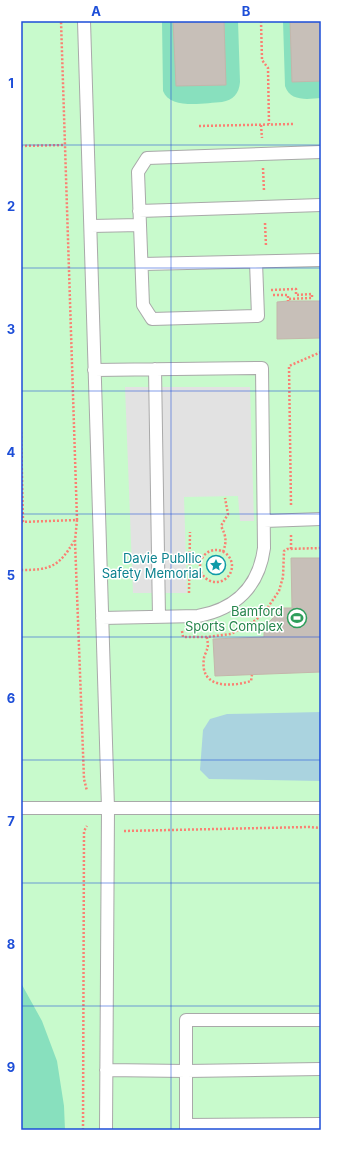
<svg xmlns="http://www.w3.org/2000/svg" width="342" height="1151" font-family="Inter,sans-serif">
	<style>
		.park { fill: #c8facc }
		.pitch { fill: #88e0be }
		.parking { fill: #e2e2e2 }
		.water { fill: #aad3df }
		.building { fill: #c7bfb8; stroke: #c4b6ab }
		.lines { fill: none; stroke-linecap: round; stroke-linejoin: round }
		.service-casing { stroke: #a9a9a9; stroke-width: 14 }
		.path { stroke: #fa8072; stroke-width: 2.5; stroke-dasharray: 2 2; stroke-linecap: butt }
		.service { stroke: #fff; stroke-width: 12 }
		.grid { fill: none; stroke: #1d4ed8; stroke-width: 1; stroke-opacity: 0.55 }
		.labels { text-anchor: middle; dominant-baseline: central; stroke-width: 3; stroke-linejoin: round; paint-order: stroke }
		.culture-label { font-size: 13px; fill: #0d838f; stroke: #fff; text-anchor: end }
		.leisure-label { font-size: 13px; fill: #27864d; stroke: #fff; text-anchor: end }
		.neatline { fill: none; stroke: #1d4ed8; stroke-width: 1.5 }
		.grid-label { font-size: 13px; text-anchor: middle; font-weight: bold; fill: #1d4ed8 }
	</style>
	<rect width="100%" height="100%" fill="#f2efe9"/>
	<path class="park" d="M21 21H321V1130H21Z"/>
	<path class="pitch" d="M162 21H238L240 82C239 94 233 100 222 102 205 103 170 110 163 91Z
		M283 21H321V98C308 99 290 102 285 86Z
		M21 983 42 1021 57 1061 64 1106 65 1130H21Z"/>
	<path class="parking" d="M125 387H250L254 521H240L238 496 184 497 187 593H133Z"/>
	<path class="water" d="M321 712V781L209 779 200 770 203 730 210 719 227 714Z"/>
	<path class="building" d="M173 21H224L226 85 176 86Z
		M290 21H321V81L292 82Z
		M288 301H321V338L277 339V302Z
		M291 558H321V672L215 676 213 639 264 637V627L283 608H292Z"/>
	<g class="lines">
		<defs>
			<path id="service" d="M84 21 108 808 106 1130
				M139 211 321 205
				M140 225 138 172 147 158 321 152
				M91 226 140 225 143 305 152 319 258 316 256 262
				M142 264 321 260
				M155 369 159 617
				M94 370 262 368 264 548C259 586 236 609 198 616L102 618
				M264 521 321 519
				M21 808H321
				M106 1070 186 1071 321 1069
				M186 1125 321 1124
				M186 1130V1020H321"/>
		</defs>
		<use href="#service" class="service-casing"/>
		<path class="path" d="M261 21 262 60 268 68 269 124
			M261 125 262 138
			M199 126 293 124
			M21 146 65 145
			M263 168 264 191
			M265 223 266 246
			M271 290 296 289V295L312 294V298L288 299
			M273 295H288V301
			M21 432 23 522
			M291 505 289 366 321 352
			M77 520 75 541 84 779 87 791
			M21 522 77 520 61 21
			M291 535V549
			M200 566a16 16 0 1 1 32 0a16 16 0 1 1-32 0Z
			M223 552C227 541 226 536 221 526L228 514 225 498
			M21 570C50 570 59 567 74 541
			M189 578 202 573
			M189 593 190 532
			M182 631 183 637H207L231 634 256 620 266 610 279 591 283 577 284 551 287 549 321 548
			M207 637C207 641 209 645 207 649 207 652 204 655 204 658 199 689 231 687 251 681L252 675
			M124 831 309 827 321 828
			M83 1130 84 831 87 826"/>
		<use href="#service" class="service"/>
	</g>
	<path class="grid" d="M171 21V1130M21 145H321M21 268H321M21 391H321M21 514H321M21 637H321M21 760H321M21 883H321M21 1006H321"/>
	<defs>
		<symbol id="sight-ring" viewBox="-11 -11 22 22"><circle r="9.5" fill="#fff" stroke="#0f9aa8" stroke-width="1.5"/><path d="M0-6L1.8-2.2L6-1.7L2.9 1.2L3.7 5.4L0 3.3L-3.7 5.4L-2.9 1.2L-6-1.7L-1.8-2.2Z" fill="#0f9aa8"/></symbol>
		<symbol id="stadium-ring" viewBox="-11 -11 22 22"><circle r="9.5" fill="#fff" stroke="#2e9e5b" stroke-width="1.5"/><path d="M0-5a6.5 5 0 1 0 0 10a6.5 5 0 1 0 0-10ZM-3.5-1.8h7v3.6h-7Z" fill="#2e9e5b"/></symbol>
	</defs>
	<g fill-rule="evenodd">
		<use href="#sight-ring" x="205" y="554" width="22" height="22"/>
		<use href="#stadium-ring" x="286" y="607" width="22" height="22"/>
	</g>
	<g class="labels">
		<g class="culture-label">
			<text x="202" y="558">Davie Publlic<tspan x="202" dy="15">Safety Memorial</tspan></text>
		</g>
		<g class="leisure-label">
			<text x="283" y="611">Bamford<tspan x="283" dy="15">Sports Complex</tspan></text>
		</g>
	</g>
	<rect width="342" height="1151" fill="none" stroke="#ffffff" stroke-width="44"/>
	<rect x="22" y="22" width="298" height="1107" class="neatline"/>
	<g class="grid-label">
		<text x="96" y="16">A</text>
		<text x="246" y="16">B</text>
		<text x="11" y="88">1</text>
		<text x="11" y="211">2</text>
		<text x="11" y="334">3</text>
		<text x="11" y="457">4</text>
		<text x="11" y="580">5</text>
		<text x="11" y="703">6</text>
		<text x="11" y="826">7</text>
		<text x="11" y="949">8</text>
		<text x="11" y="1072">9</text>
	</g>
</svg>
